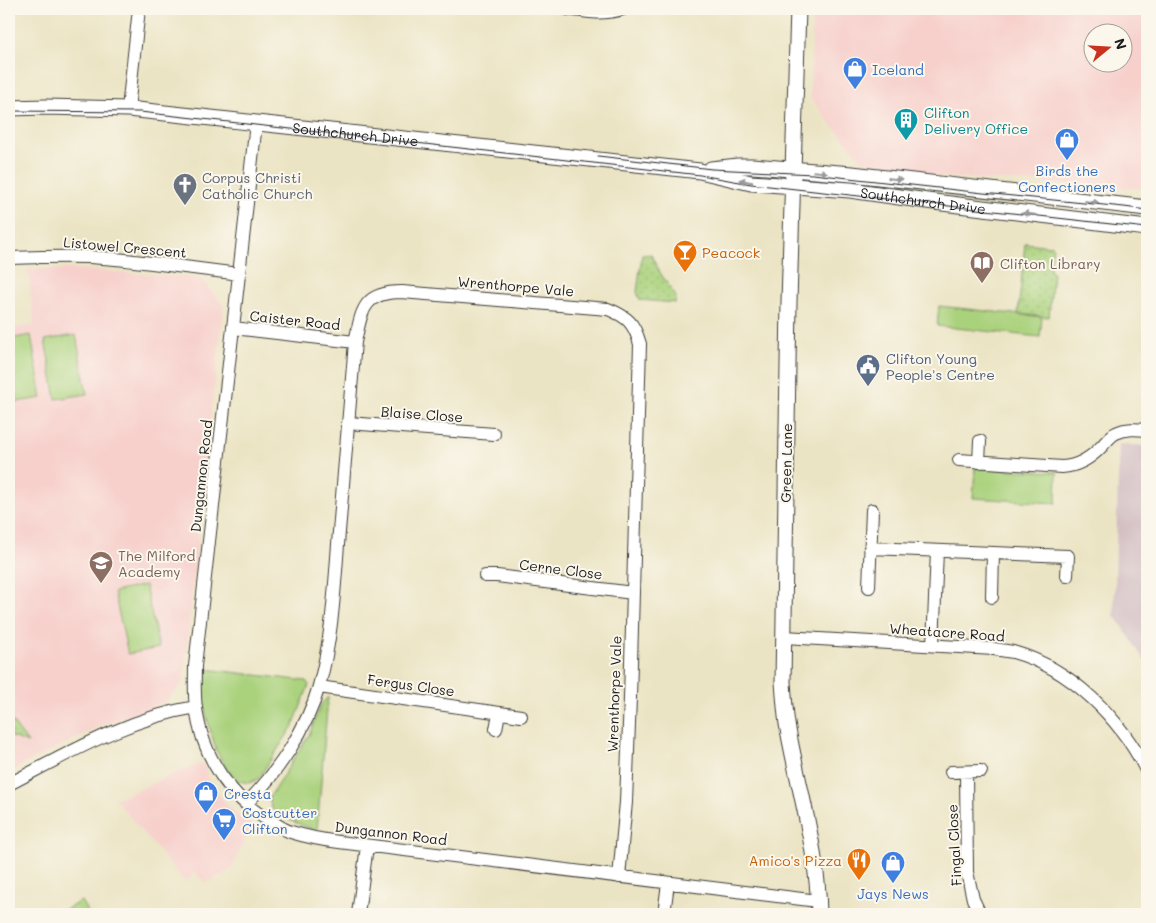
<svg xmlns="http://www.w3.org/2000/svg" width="1156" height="923" font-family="Mali,sans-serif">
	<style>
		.built { fill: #f7d0cc; fill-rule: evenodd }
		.industrial { fill: #d2bec3 }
		.grass { fill: #aad27d; stroke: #63774c }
		.park { fill: url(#park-dots); stroke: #63774c }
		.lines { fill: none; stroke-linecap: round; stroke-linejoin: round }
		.minor-casing { stroke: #3b3a35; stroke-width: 14 }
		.tertiary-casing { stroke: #3b3a35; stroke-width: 17 }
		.minor { stroke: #fff; stroke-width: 12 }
		.tertiary { stroke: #fff; stroke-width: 15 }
		.tram { stroke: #1c1c1c; stroke-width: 1 }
		.oneway { fill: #999 }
		.labels { text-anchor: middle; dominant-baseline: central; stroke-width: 4; stroke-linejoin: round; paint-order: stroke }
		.shop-label { font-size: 14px; fill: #366cbe; stroke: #fbf7ec; text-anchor: start }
		.culture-label { font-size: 14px; fill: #0d838f; stroke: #fbf7ec; text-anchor: start }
		.street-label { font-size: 14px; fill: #1c1c1c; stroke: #fbf7ec }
		.worship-label { font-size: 14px; fill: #5b616d; stroke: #fbf7ec; text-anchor: start }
		.food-label { font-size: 14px; fill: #c56008; stroke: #fbf7ec; text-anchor: start }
		.education-label { font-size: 14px; fill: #785e54; stroke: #fbf7ec; text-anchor: start }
		.service-label { font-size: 14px; fill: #4e5e75; stroke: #fbf7ec; text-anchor: start }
	</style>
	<defs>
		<pattern id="park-dots" width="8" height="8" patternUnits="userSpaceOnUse" patternTransform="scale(1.25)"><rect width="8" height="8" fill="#aad27d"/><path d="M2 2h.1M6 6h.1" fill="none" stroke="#92b46b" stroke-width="1.8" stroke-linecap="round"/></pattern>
	</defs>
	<rect width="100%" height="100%" fill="#fbf7ec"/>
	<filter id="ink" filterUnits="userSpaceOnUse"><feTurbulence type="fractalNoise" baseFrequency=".02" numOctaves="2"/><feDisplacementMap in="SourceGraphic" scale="10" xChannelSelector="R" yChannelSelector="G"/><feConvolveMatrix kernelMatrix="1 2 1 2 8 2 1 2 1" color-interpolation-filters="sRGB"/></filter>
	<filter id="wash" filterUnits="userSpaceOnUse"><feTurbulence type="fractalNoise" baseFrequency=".0096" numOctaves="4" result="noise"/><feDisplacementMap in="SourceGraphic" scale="20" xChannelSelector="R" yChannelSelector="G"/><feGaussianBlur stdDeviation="1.12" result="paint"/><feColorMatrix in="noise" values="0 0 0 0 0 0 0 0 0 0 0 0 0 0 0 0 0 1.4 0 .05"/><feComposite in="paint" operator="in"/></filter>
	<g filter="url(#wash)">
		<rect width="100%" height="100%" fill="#ebe4c4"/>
		<path class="built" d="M813 9H1147V189L944 177 870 170 810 98ZM1094 32H1124V62H1094Z
			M28 269H72L200 278 224 306 210 422 183 684 164 703 98 727 9 772V329L34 325Z
			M203 763 211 786 236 815 253 824 231 869 206 883 194 872 186 883 114 798 124 796 185 769Z"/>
		<path class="industrial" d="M1119 444 1147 446V663H1146L1119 621 1114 616Z"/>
		<path class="grass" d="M939 306 1042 317 1040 337 937 326Z
			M31 335 42 398 10 403 9 394V339Z
			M76 335 87 394 56 399 45 340Z
			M975 468 1057 472 1056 503 973 498Z
			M145 585 159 648 128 654 114 592Z
			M206 669 306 681 309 685 293 726 258 779 249 783 239 781 227 770 216 750 206 715 203 691Z
			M328 697 317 831 284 818 272 809 269 798 309 735 321 704Z
			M81 901 89 914H58Z"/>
		<path class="park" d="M1025 243 1053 246 1050 271 1053 272 1049 317 1018 314Z
			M651 254 659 271 676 297 675 303 640 300 637 292 642 255Z
			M9 717 28 743 9 736Z"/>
	</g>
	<g filter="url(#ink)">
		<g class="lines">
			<defs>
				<path id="minor" d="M567 9C588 12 602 15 623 9
					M128 109 139 9
					M256 123 195 666C195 680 194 694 196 708 202 756 231 801 274 823 279 826 285 830 291 832 307 837 323 840 339 842L818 901
					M9 258C36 257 63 256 90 257 140 260 189 268 239 274
					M233 328 355 342
					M348 423 494 434
					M959 460 1062 467C1079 466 1091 458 1102 446 1107 441 1111 435 1116 433 1126 428 1137 429 1147 430
					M979 462 980 441
					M870 548 1068 556 1067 576
					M485 576H497L633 593
					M869 587 872 510
					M992 597 993 553
					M784 637 994 649C1000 650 1007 651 1013 652 1071 668 1121 719 1147 772
					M933 645 937 551
					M319 687 521 716
					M496 729 499 713
					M951 772 981 771
					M966 772 967 872 973 899 980 914
					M9 784C69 753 128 718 196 707
					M246 804C278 772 307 729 319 686 334 632 335 575 340 520 345 461 350 401 355 342 362 310 363 292 402 292L608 309C628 317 634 323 640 344L630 698 626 802 619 877
					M358 914 367 846
					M664 914 668 883"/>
				<g id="tertiary">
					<path d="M798 9 789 302 783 682C784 696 785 710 787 724 798 787 818 850 819 914"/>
					<path id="s1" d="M9 108 46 107 128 109 700 171 751 183 850 190 934 202 1147 228"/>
					<path d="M711 169 738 166H752L852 174 1147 208"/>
				</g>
			</defs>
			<use href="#minor" class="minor-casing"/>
			<use href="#tertiary" class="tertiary-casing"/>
			<use href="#minor" class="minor"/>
			<use href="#tertiary" class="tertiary"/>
			<path class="tram" d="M9 111 140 112 700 175 751 184 1147 228
				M598 156 712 169 813 174 983 193 1124 207 1147 210"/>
		</g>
		<defs><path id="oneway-solid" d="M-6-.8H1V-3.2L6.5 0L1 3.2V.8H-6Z" transform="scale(1.25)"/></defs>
		<g class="oneway">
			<use href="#oneway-solid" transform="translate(820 172) rotate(5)"/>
			<use href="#oneway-solid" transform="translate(895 179) rotate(7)"/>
			<use href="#oneway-solid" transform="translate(746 181) rotate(-169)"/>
			<use href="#oneway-solid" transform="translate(1092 202) rotate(7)"/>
			<use href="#oneway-solid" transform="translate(1029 214) rotate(-173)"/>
		</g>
	</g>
	<defs>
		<symbol id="shop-pin" viewBox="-11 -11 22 30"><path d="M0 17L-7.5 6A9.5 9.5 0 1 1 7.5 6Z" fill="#3f7fe0" stroke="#fbf7ec"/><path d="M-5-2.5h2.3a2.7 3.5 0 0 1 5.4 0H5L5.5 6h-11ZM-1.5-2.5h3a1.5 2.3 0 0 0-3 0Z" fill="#fff"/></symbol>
		<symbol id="building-pin" viewBox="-11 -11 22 30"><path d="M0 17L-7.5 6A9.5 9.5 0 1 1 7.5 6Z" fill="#0f9aa8" stroke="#fbf7ec"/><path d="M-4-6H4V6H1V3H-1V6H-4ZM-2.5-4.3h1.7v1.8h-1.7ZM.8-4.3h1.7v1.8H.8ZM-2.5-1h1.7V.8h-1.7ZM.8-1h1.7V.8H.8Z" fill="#fff"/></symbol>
		<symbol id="church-pin" viewBox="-11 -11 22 30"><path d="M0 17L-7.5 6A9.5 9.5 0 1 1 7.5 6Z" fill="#6b7280" stroke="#fbf7ec"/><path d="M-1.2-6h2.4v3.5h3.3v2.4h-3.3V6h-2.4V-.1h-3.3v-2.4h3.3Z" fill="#fff"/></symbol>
		<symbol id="bar-pin" viewBox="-11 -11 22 30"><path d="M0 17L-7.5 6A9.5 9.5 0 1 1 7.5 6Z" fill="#e8710a" stroke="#fbf7ec"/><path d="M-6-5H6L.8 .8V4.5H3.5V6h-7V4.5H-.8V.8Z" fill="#fff"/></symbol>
		<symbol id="library-pin" viewBox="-11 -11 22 30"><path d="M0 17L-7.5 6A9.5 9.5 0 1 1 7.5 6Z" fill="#8d6e63" stroke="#fbf7ec"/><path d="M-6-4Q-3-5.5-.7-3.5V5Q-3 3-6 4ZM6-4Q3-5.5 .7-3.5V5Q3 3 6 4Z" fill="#fff"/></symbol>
		<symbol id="civic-pin" viewBox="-11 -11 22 30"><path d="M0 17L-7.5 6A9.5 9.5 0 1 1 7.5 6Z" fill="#5c6f8a" stroke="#fbf7ec"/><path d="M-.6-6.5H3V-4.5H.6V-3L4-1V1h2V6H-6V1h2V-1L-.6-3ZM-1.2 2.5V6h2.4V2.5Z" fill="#fff"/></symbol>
		<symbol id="school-pin" viewBox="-11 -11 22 30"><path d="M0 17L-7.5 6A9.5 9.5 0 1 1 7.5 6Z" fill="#8d6e63" stroke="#fbf7ec"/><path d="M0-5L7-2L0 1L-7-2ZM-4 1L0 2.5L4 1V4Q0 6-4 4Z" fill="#fff"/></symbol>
		<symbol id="supermarket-pin" viewBox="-11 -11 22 30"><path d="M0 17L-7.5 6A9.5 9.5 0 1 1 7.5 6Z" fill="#3f7fe0" stroke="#fbf7ec"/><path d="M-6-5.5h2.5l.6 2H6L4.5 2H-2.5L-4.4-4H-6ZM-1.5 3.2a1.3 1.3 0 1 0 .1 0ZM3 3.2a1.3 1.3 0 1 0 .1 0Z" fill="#fff"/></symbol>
		<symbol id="restaurant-pin" viewBox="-11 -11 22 30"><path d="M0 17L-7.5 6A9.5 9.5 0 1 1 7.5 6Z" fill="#e8710a" stroke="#fbf7ec"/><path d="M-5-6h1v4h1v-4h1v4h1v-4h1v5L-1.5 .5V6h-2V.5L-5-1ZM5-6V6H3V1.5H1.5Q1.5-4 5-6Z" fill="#fff"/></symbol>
	</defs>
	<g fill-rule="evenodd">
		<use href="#shop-pin" x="841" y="55" width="28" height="38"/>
		<use href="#building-pin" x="892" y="106" width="28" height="38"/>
		<use href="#shop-pin" x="1053" y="126" width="28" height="38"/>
		<use href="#church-pin" x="171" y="171" width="28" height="38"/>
		<use href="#bar-pin" x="671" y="238" width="28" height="38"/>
		<use href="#library-pin" x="968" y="249" width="28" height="38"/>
		<use href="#civic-pin" x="854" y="352" width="28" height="38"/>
		<use href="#school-pin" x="87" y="549" width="28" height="38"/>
		<use href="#shop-pin" x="192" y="779" width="28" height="38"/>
		<use href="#supermarket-pin" x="210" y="806" width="28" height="38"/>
		<use href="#restaurant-pin" x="845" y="846" width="28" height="38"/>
		<use href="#shop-pin" x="879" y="849" width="28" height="38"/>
	</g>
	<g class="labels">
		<g class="shop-label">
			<text x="872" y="69">Iceland</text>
			<text x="1067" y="170" text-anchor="middle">Birds the<tspan x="1067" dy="16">Confectioners</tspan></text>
			<text x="224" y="793">Cresta</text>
			<text x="242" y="812">Costcutter<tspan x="242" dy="16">Clifton</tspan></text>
			<text x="893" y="893" text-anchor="middle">Jays News</text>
		</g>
		<g class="culture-label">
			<text x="924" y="112">Clifton<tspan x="924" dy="16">Delivery Office</tspan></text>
		</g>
		<g class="street-label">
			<text stroke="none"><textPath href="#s1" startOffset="348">Southchurch Drive</textPath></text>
			<text stroke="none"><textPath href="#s1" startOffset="920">Southchurch Drive</textPath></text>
			<text transform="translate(125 247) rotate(5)">Listowel Crescent</text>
			<text transform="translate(516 286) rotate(5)">Wrenthorpe Vale</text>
			<text transform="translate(295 320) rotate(6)">Caister Road</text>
			<text transform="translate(422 414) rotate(4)">Blaise Close</text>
			<text transform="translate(786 463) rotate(-89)">Green Lane</text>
			<text transform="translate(201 476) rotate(-84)">Dungannon Road</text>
			<text transform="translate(561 569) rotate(7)">Cerne Close</text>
			<text transform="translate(947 632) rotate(4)">Wheatacre Road</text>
			<text transform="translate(411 685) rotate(8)">Fergus Close</text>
			<text transform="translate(614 694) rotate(-88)">Wrenthorpe Vale</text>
			<text transform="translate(391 833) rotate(7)">Dungannon Road</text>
			<text transform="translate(954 845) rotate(-93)">Fingal Close</text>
		</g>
		<g class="worship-label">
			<text x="202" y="177">Corpus Christi<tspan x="202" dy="16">Catholic Church</tspan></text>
		</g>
		<g class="food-label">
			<text x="702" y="252">Peacock</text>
			<text x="842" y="860" text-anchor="end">Amico's Pizza</text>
		</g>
		<g class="education-label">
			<text x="1000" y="263">Clifton Library</text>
			<text x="118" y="555">The Milford<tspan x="118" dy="16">Academy</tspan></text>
		</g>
		<g class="service-label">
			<text x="886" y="358">Clifton Young<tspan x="886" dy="16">People's Centre</tspan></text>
		</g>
	</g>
	<rect width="1156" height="923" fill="none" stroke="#fbf7ec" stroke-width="30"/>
	<g transform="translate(1108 48) rotate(72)"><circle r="24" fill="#fbf7ec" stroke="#a29f99"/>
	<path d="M0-4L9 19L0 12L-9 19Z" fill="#c8321e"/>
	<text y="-8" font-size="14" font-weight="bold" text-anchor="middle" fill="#1c1c1c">N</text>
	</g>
</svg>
